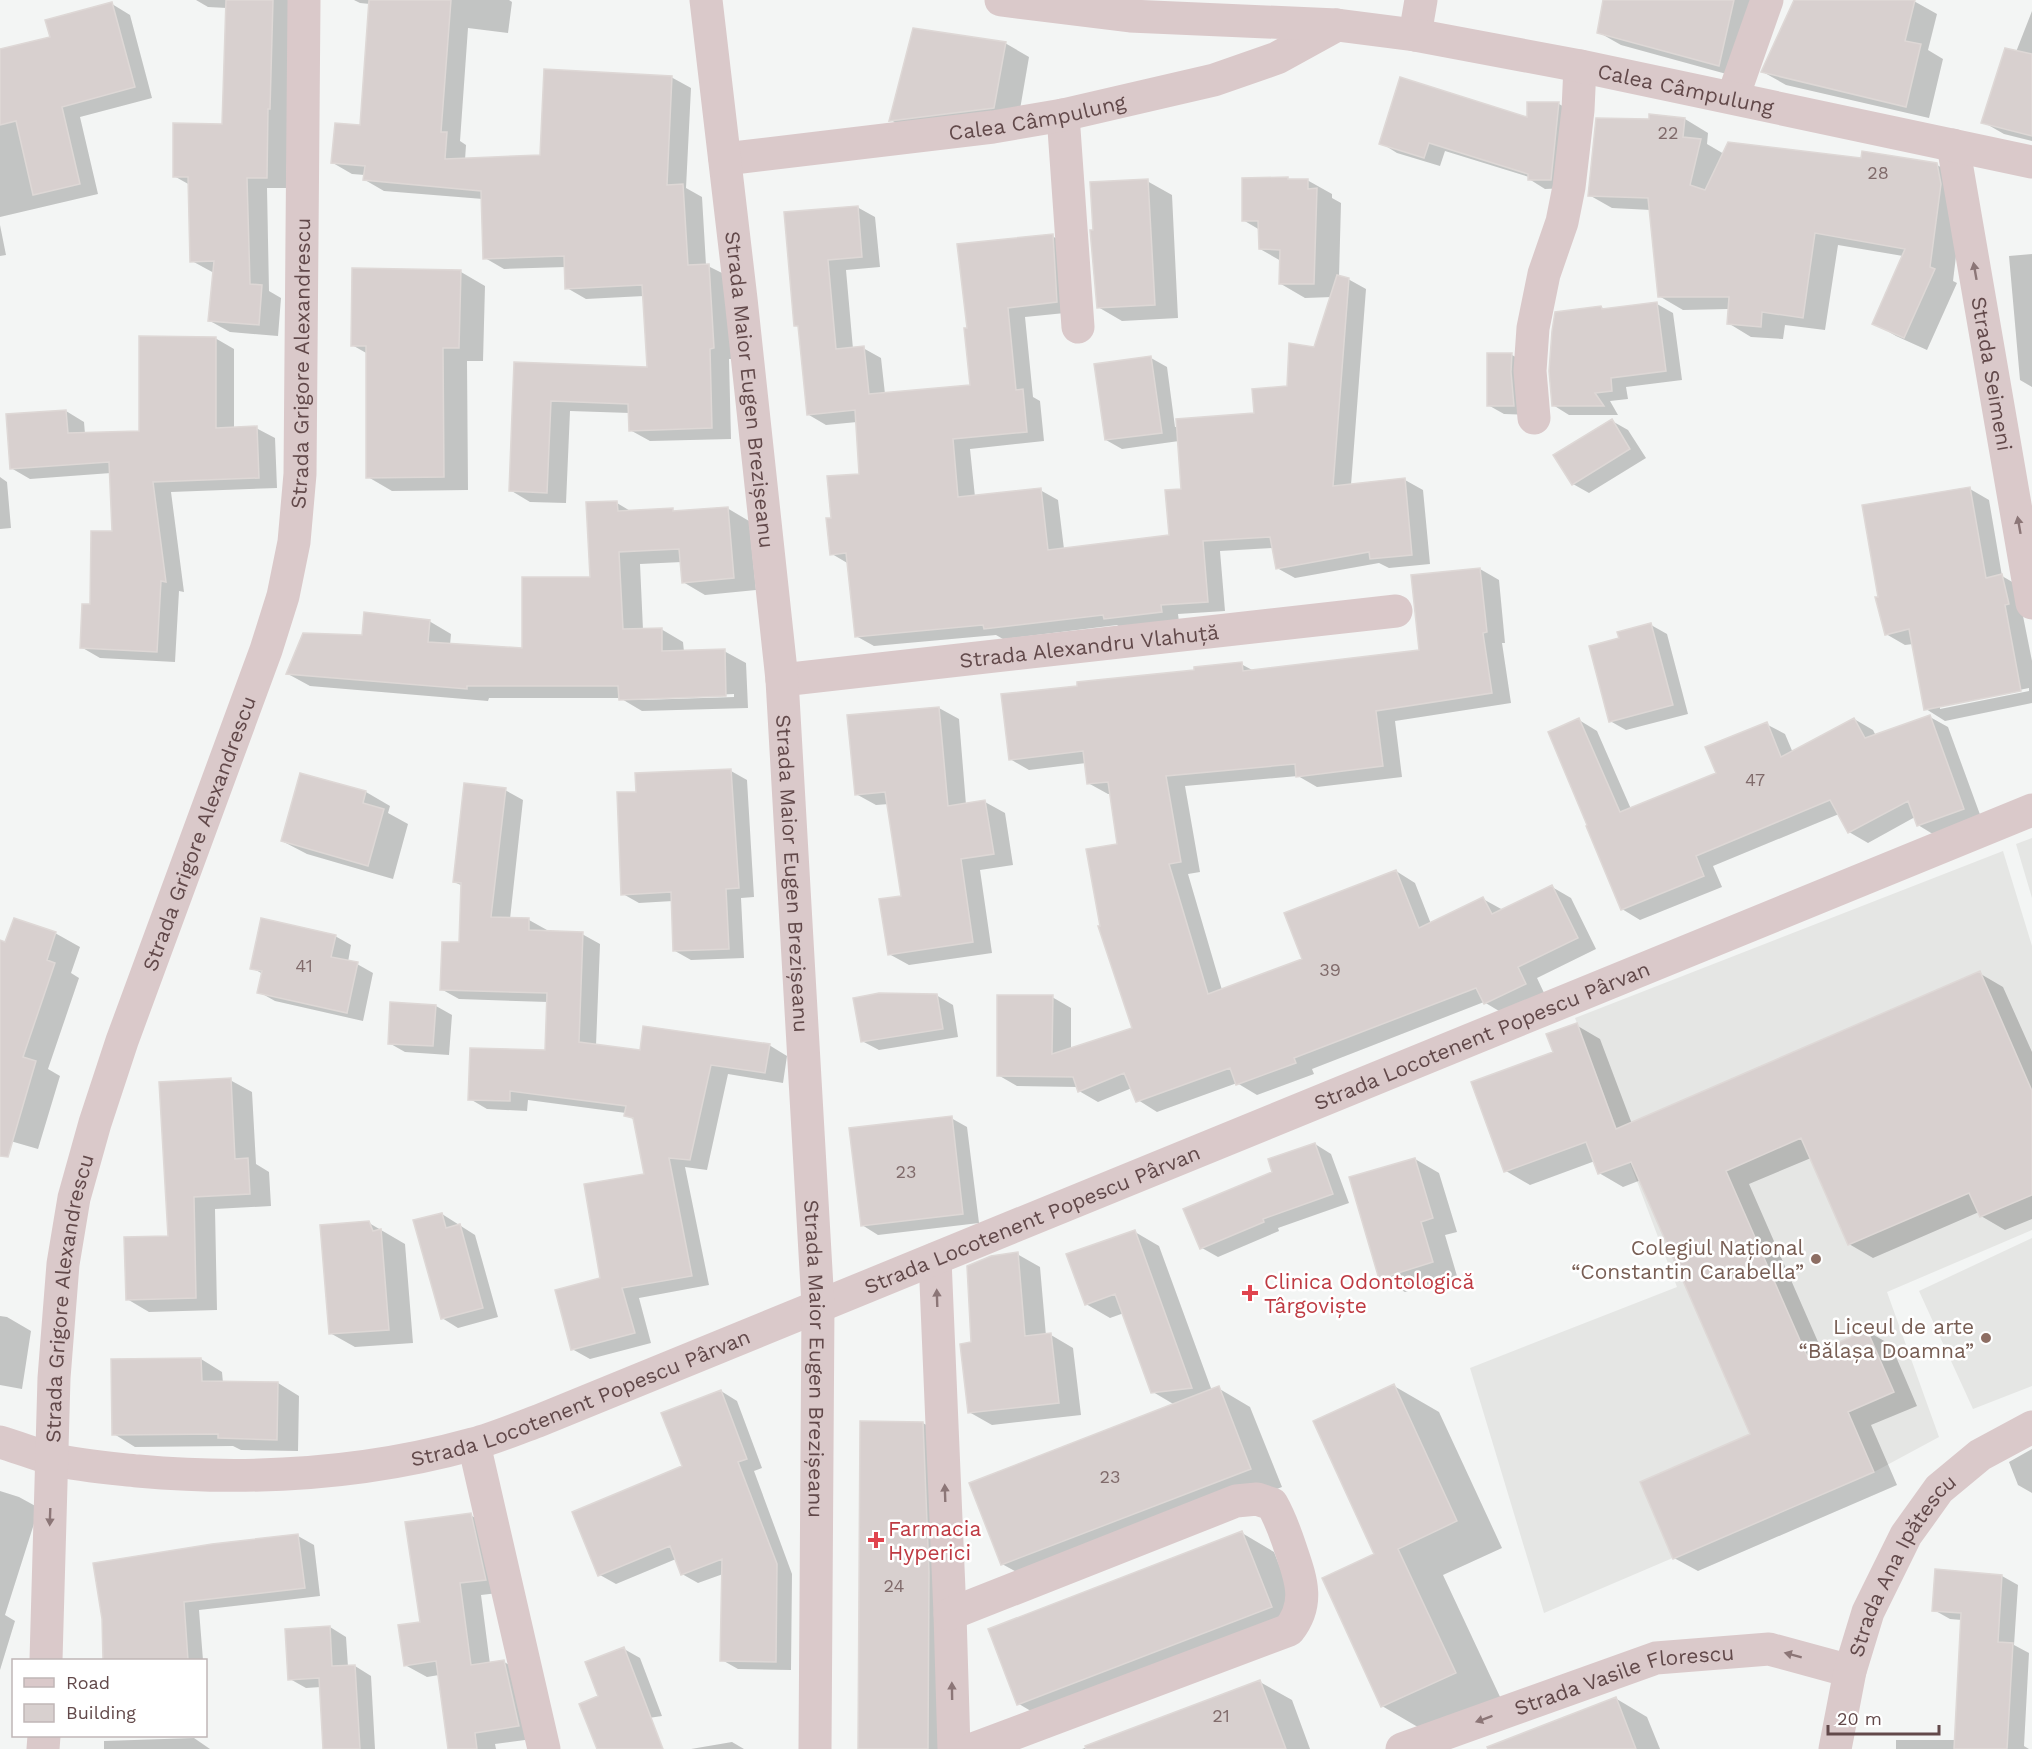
<svg xmlns="http://www.w3.org/2000/svg" width="2032" height="1749" font-family="'Work Sans',sans-serif">
	<style>
		.education { fill: #e5e6e4 }
		.shadow { fill: #0003; fill-rule: evenodd }
		.building { fill: #d8d0cf; stroke: #ded8d6; stroke-width: 1.5 }
		.lines { fill: none; stroke-linecap: round; stroke-linejoin: round }
		.minor { stroke: #dac9ca; stroke-width: 33 }
		.tertiary { stroke: #dac9ca; stroke-width: 33 }
		.oneway { fill: #8c7677 }
		.education-dot { fill: #8d6e63; stroke: #fff; stroke-width: 2 }
		.health-dot { fill: #e0444e; stroke: #fff; stroke-width: 2 }
		.labels { text-anchor: middle; dominant-baseline: central; stroke-width: 5; stroke-linejoin: round; paint-order: stroke }
		.number-label { font-size: 18px; fill: #806b6b }
		.street-label { font-size: 21px; fill: #62494a; stroke: #fff }
		.education-label { font-size: 21px; fill: #785e54; stroke: #fff; text-anchor: end }
		.health-label { font-size: 21px; fill: #be3a42; stroke: #fff; text-anchor: start }
	</style>
	<rect width="100%" height="100%" fill="#f3f5f4"/>
	<path class="education" d="M2032 838V898L2016 844Z
		M2003 851 2032 946V1230L1887 1292 1939 1437 1874 1472 1544 1613 1470 1368 1677 1287 1575 1018Z
		M2032 1238V1386L1973 1409 1919 1291Z"/>
	<path class="shadow" d="M196 0H293L286 188H267L269 291 281 298 278 336 230 332 210 321 214 273 192 261 190 185 174 176 224 125 227 8 208 7Z
		M354 0H509L512 2 508 33 468 28 460 141 466 145 465 160 541 157 671 77 691 88 686 188 702 197 706 265 728 276 733 359H729L731 439 650 441 630 430V413L570 411 566 503 530 502 510 490 516 363 648 369 644 296 586 299 567 288 566 267 504 269 485 258 483 199 384 191 365 180V175L352 174 333 163 361 126 370 4 360 3Z
		M1605 0H1760L1741 78 1621 45 1598 32Z
		M1796 0H1912L1937 14 1928 50 1943 59 1929 118 1786 85 1763 72Z
		M112 4 130 15 152 98 80 117 98 194 0 217V50L52 38Z
		M2032 11V141L2004 134 1983 122 2016 52Z
		M1005 43 1029 57 1018 121 914 134 891 120Z
		M1528 103 1559 104 1575 113 1567 188 1545 189 1529 179V177L1445 151 1440 166 1397 153 1381 143 1529 119Z
		M1685 119 1708 133 1707 144 1724 154 1937 165 1960 178 1963 198 1953 281 1957 283 1927 350 1896 336 1874 323 1903 256 1838 245 1825 330 1785 325 1783 339 1751 337 1728 323 1729 309 1683 310 1659 296 1651 210 1612 208 1589 195Z
		M1287 179 1291 180H1307L1332 194V198L1341 203 1339 277 1348 279 1366 289 1351 485 1405 480 1423 490 1430 564 1389 568 1379 563 1295 578 1277 568 1273 548 1220 551 1225 611 1178 614 1179 622 1123 629 1117 625 1003 639 996 635 874 646 856 636 849 564 832 554 833 519 861 475 857 422 826 425 809 415 800 328 796 325 785 213 857 207 875 217 880 267 846 270 853 349 863 348 881 358 885 394 971 386 966 330 1052 236 1070 246 1075 312 1025 317 1033 397 1040 401 1044 441 970 449 975 497 1040 490 1058 500 1064 549 1171 537 1183 491 1179 441 1122 449 1106 440 1151 358 1167 367 1175 427 1256 414 1288 388 1315 349 1332 297 1305 298 1281 284V261L1260 249V230L1243 220Z
		M1147 181 1172 195 1178 318 1122 321 1098 307Z
		M0 225 6 255 0 256Z
		M2032 254V387L2020 380 2009 256Z
		M461 272 485 286 483 361H467L468 490 392 491 368 477V354L352 345Z
		M1657 304 1673 313 1682 380 1626 387 1628 399 1610 401 1618 415H1569L1553 405 1601 307 1606 310Z
		M215 338 234 349V428H256L275 438 277 488 171 492 184 592 179 591 175 662 100 658 81 647 113 532 111 473 30 479 11 468 66 411 84 422 85 434 140 432Z
		M1488 355H1512L1528 364 1530 415 1504 414 1488 405Z
		M1612 421 1628 430 1646 458 1589 493 1573 484Z
		M0 477 7 482 11 528 0 529Z
		M1970 489 1989 500 2002 576 2021 587 2023 616 2032 661V703L1945 721 1926 709 1913 644 1905 645 1886 634ZM2029 688V691L1940 709V706Z
		M617 503 632 512 672 510 677 513 727 508 749 521 756 590 705 595 683 582 682 562 640 564 643 630 661 629 683 642 684 652 724 651 746 663 748 708 642 711 620 698H489L488 701 310 686 288 674 363 636 429 621 451 634 450 645 523 650 591 579ZM734 694V697L641 700 635 698Z
		M1480 569 1499 580 1505 643H1502L1511 703 1395 721 1402 777 1317 787 1298 776 1185 786 1200 872 1188 874 1222 990 1304 960 1396 871 1415 883 1431 924 1483 899 1503 910 1552 887 1571 898 1596 949 1537 978 1545 995 1504 1014 1484 1002 1312 1069 1314 1074 1257 1095 1237 1083 1157 1112 1138 1100 1132 1088 1098 1102 1079 1091 1077 1087 1017 1086 998 1075 1052 997 1071 1008V1049L1134 1029 1119 845 1111 794H1108L1088 783 1086 763 1029 770 1010 759 1196 672 1241 664 1254 671 1421 652Z
		M1651 625 1667 634 1688 714 1626 730 1610 721 1621 640Z
		M939 708 959 719 966 805 985 802 1005 813 1013 865 980 870 992 953 909 965 889 954 903 897 889 804 876 805 856 794Z
		M1930 717 1948 727 1982 820 1936 836 1918 825 1915 817 1868 843 1849 832 1839 814 1713 866 1722 887 1640 920 1622 909 1579 720 1597 731 1631 809 1718 774 1766 724 1785 734 1793 753 1854 719 1873 730 1876 736Z
		M731 771 747 780 754 897 741 898 744 958 691 960 675 951 673 901 639 903 623 894 637 793Z
		M505 790 523 800 510 919 529 920 547 930V932L582 934 600 944 596 1046 641 1052 769 1045 787 1056 783 1083 728 1074 707 1170 685 1167 709 1285 639 1298 651 1343 590 1359 572 1349 645 1175 635 1120 626 1115V1113L528 1100 527 1111 487 1109 470 1099 547 1052 548 1002 459 999 441 989 461 944 463 886 454 882Z
		M366 792 390 806 388 813 408 824 393 879 307 854 282 841Z
		M55 933 80 947 71 973 79 978 48 1069 60 1076 38 1149 0 1138V942L6 944Z
		M335 936 351 945 348 962 357 964 373 973 363 1021 275 1001 259 992 263 974 252 968Z
		M1979 973 2003 987 2032 1052V1219L2005 1230 1981 1216 1979 1212 1873 1258 1849 1244 1811 1158 1749 1184 1822 1351 1867 1331 1891 1345 1917 1406 1871 1425 1897 1485 1698 1571 1674 1558 1752 1434 1641 1180 1623 1187 1599 1173 1595 1161 1530 1185 1506 1171 1555 1053 1576 1025 1600 1039 1632 1124Z
		M936 995 953 1005 958 1037 879 1050 862 1041Z
		M436 1006 452 1015 449 1055 405 1052 389 1043Z
		M230 1080 252 1092 256 1164 269 1172 271 1206 215 1209 217 1310 149 1312 127 1299 169 1238Z
		M951 1118 967 1127 979 1223 878 1235 862 1225Z
		M1315 1144 1331 1154 1349 1203 1278 1228 1279 1231 1218 1257 1202 1248 1274 1173Z
		M1415 1159 1439 1173 1457 1232 1445 1235 1457 1276 1405 1292 1380 1278Z
		M442 1214 475 1235 498 1317 458 1328 442 1318Z
		M369 1223 405 1244 413 1343 355 1347 330 1333Z
		M1135 1232 1159 1246 1212 1391 1218 1388 1250 1407 1282 1487 1035 1582 1002 1564 1175 1405 1153 1392 1124 1313 1110 1318 1086 1304Z
		M1017 1254 1040 1267 1046 1336 1051 1335 1073 1348 1081 1415 992 1425 969 1412 972 1344Z
		M0 1316 7 1317 31 1331 22 1389 0 1385Z
		M201 1359 222 1372 223 1383H278L299 1396 298 1451 241 1450 233 1446 135 1447 114 1434Z
		M1394 1386 1439 1412 1502 1548 1443 1575 1501 1699 1428 1733 1382 1706 1376 1555Z
		M721 1391 737 1401 762 1468 754 1471 792 1574 791 1670 738 1669 722 1660 723 1574 698 1583 682 1574 676 1559 616 1584 600 1575 684 1467Z
		M923 1423 955 1442 960 1749H859Z
		M2032 1449V1493L2018 1485 2009 1462Z
		M0 1491 19 1497 39 1508 5 1615 15 1621 0 1670Z
		M470 1515 492 1527 507 1592 481 1595 490 1664 504 1662 526 1674 540 1738 495 1744 496 1749H449L439 1675 427 1677 405 1665 421 1624Z
		M1242 1533 1274 1552 1303 1626 1051 1723 1019 1704Z
		M298 1536 314 1545 320 1596 199 1610 203 1660H104V1619Z
		M2002 1576 2018 1585 2014 1645 2029 1653 2024 1746 2029 1749H1896V1740H1956L1962 1620 1950 1619 1934 1610Z
		M330 1627 346 1637 348 1667 355 1666 371 1676 375 1749H325L321 1687 306 1688 290 1679Z
		M624 1649 640 1658 662 1716 622 1722Z
		M1260 1682 1292 1700 1310 1749H1082Z
		M1615 1698 1647 1717 1660 1749H1487Z
		M194 1738 210 1749H104V1741Z
		M732 1742 744 1749H691Z"/>
	<path class="building" d="M226 0H273L270 109H268L267 178H247L250 284 262 285 259 325 208 321 214 261 190 262 188 177H173V123L222 124Z
		M369 0H451L441 132H447L445 159 540 155 544 69 672 76 667 185 683 184 688 265 709 264 714 348 710 349 712 428 629 431 628 404 551 401 547 493 509 491 514 362 647 367 642 285 565 289 564 256 483 259 481 191 363 180 365 166 331 163 335 123 360 125Z
		M1603 0H1734L1719 66 1597 33Z
		M1794 0H1915L1905 41 1921 44 1906 107 1761 72Z
		M112 2 135 87 62 107 80 184 33 195 16 121 0 125V49L50 37 45 20Z
		M913 28 1006 42 994 108 889 121Z
		M2005 48 2032 54V136L1981 123Z
		M1400 77 1527 117V102H1559L1551 180H1528V174L1429 143 1424 158 1379 144Z
		M1649 114 1685 118 1683 137 1701 139 1690 185 1705 190 1728 142 1861 158 1862 151 1937 163 1941 184 1930 267 1935 269 1904 338 1872 324 1905 249 1815 233 1803 318 1762 312 1761 327 1727 324 1729 297H1658L1648 198 1588 196 1596 118 1649 119Z
		M1288 177V179H1308V189L1317 188 1314 284H1279L1280 250 1259 249 1258 221H1242V178Z
		M1148 179 1155 305 1097 308 1090 230H1093L1090 182Z
		M858 206 862 257 828 260 836 349 864 346 869 394 970 385 964 328H967L957 244 1053 234 1057 302 1008 308 1016 390 1023 389 1027 432 953 439 958 497 1041 488 1048 550 1169 535 1165 490 1181 489 1176 419 1254 413 1252 389 1287 386 1289 343 1314 347 1337 275 1349 278 1333 486 1405 478 1412 555 1370 559 1369 552 1276 569 1270 537 1203 541 1208 602 1161 605 1162 612 1104 619 1103 615 984 629 983 625 855 637 846 553 830 555 826 518H831L827 476 859 474 855 410 807 415 798 326H794L784 212Z
		M352 268 461 270 459 348H443L444 477 366 478V346H351Z
		M1657 302 1666 371 1611 378 1612 391 1595 393 1604 406H1552L1549 371 1552 331 1555 312 1601 306 1602 309Z
		M139 336 216 337V428L257 426 259 478 153 482 166 582 161 581 157 652 80 648 82 604H90L91 531H112L109 462 10 469 6 414 66 410 68 433 139 431Z
		M1487 353H1512L1511 372 1514 406H1487Z
		M1151 356 1162 433 1105 440 1094 364Z
		M1612 419 1630 449 1572 485 1553 455Z
		M1970 487 1986 578 2002 574 2009 604 2005 605 2021 691 1924 710 1909 629 1885 635 1875 597H1878L1862 505Z
		M617 501 618 511 673 508V511L728 507 734 578 682 583 679 549 619 552 623 629 662 628V651L725 649 726 696 619 700 618 686H467V689L286 674 303 633 362 635 364 612 430 620 428 642 522 648V577H590L586 502Z
		M1480 568 1487 632 1483 633 1492 693 1376 711 1383 766 1296 777 1295 764 1166 776 1181 862 1169 864 1208 994 1302 959 1284 913 1396 870 1419 928 1483 897 1492 914 1552 885 1578 938 1518 967 1526 984 1484 1004 1476 988 1294 1058 1296 1063 1236 1085 1230 1068 1136 1102 1124 1073 1078 1092 1073 1077 997 1076V995H1053L1052 1054 1132 1028 1098 926H1100L1086 849 1117 844 1108 782 1087 784 1083 751 1009 760 1001 694 1077 686V682L1194 670V667L1242 662 1243 671 1419 650 1411 575Z
		M1651 623 1673 705 1609 722 1589 646 1619 638 1617 632Z
		M939 707 948 806 985 800 994 854 961 859 973 942 888 955 879 899 901 896 885 792 855 795 847 715Z
		M1930 715 1964 809 1917 826 1908 801 1848 833 1830 800 1696 856 1704 876 1621 910 1586 826 1587 825 1548 732 1579 718 1620 812 1716 773 1705 747 1767 722 1781 757 1854 718 1865 738Z
		M731 769 739 888 726 889 729 949 673 951 671 892 621 895 617 792H636L635 773Z
		M300 773 366 791 363 803 384 809 368 866 281 841Z
		M464 783 506 788 491 917 529 918V930L583 932 579 1042 640 1050 643 1026 770 1044 765 1073 711 1065 690 1160 669 1158 692 1276 622 1288 635 1333 571 1350 555 1290 600 1278 584 1184 644 1174 633 1118 624 1116 626 1106 510 1091V1101L468 1100 470 1048 545 1050 547 993 440 990 442 942H459L461 883 453 882Z
		M14 918 56 932 47 960 55 963 23 1057 36 1061 8 1157 0 1156V940L5 942Z
		M261 918 336 935 331 957 358 962 347 1013 257 993 262 971 250 969Z
		M1980 971 2032 1091V1195L1980 1217 1969 1193 1848 1245 1801 1138 1726 1171 1807 1356 1867 1330 1894 1392 1848 1412 1874 1472 1673 1559 1640 1482 1750 1434 1631 1162 1598 1174 1586 1142 1504 1172 1471 1082 1553 1052 1546 1034 1577 1023 1616 1129Z
		M879 993 937 994 943 1029 861 1042 853 998Z
		M390 1002 436 1005 433 1046 388 1044Z
		M231 1078 235 1159 248 1158 250 1194 194 1197 196 1298 126 1300 124 1237 168 1236 159 1082Z
		M952 1116 963 1214 861 1226 849 1128Z
		M1315 1143 1333 1194 1263 1219 1264 1222 1200 1249 1183 1209 1272 1172 1268 1159Z
		M1415 1158 1433 1218 1421 1222 1433 1262 1379 1279 1349 1177Z
		M442 1213 446 1228 460 1224 483 1308 441 1319 413 1220Z
		M369 1221 373 1231 381 1229 389 1330 329 1334 320 1225Z
		M1135 1230 1192 1388 1151 1393 1115 1294 1085 1305 1066 1254Z
		M1018 1252 1025 1336 1051 1333 1059 1403 968 1413 960 1344 971 1342 967 1266 991 1256Z
		M201 1358 202 1381 278 1382 277 1440 218 1438V1434L112 1435 111 1359Z
		M1394 1384 1457 1521 1398 1549 1456 1673 1381 1707 1322 1578 1374 1554 1313 1421Z
		M1219 1386 1251 1469 1001 1565 969 1483Z
		M721 1390 747 1459 738 1462 777 1564 776 1662 720 1661 722 1559 681 1575 670 1546 598 1576 572 1512 682 1466 661 1413Z
		M860 1421 923 1422 929 1572 928 1749H858Z
		M471 1513 486 1580 460 1583 471 1665 504 1660 519 1726 475 1733 477 1749H448L436 1661 404 1666 398 1625 420 1622 405 1522Z
		M1242 1531 1272 1607 1017 1705 988 1629Z
		M298 1534 305 1588 184 1602 188 1660H103L102 1619 93 1563 212 1544Z
		M1935 1569 2002 1575 1998 1642 2013 1643 2007 1749H1954L1961 1613 1932 1611Z
		M330 1626 332 1666 355 1665 360 1749H323L319 1678 288 1680 285 1629Z
		M624 1647 663 1749H597L579 1704 598 1696 585 1662Z
		M1260 1680 1286 1749H1086L1085 1746Z
		M1616 1697 1636 1749H1488L1487 1747Z"/>
	<g class="lines">
		<g class="minor">
			<path d="M1415 35 1421 0"/>
			<path d="M1733 97 1767 0"/>
			<path d="M1063 115 1078 327"/>
			<path id="s1" d="M1953 145 2032 603"/>
			<path id="s2" d="M725 159 993 127 1063 115 1214 80 1277 58 1337 25"/>
			<path d="M1534 418 1530 371 1533 328 1544 274 1562 222 1569 187 1578 110 1580 66"/>
			<path id="s3" d="M782 680 1396 611"/>
			<path d="M935 1259 950 1614 954 1749"/>
			<path id="s4" d="M0 1442C17 1447 35 1454 52 1459 80 1466 109 1468 138 1471 250 1481 365 1474 473 1444 495 1438 516 1429 538 1421L2032 810"/>
			<path d="M474 1444 544 1749"/>
			<path d="M950 1614 1236 1501 1257 1499 1272 1504C1280 1518 1285 1532 1290 1547 1300 1577 1311 1602 1289 1630L973 1749"/>
			<path id="s5" d="M1402 1749 1656 1658 1769 1649 1850 1671"/>
			<path id="s6" d="M1835 1749 1850 1671 1868 1612 1906 1535 1939 1489 1980 1455 2032 1427"/>
		</g>
		<g class="tertiary">
			<path id="s7" d="M706 0 741 299 782 680 818 1305 815 1749"/>
			<path id="s8" d="M1001 0 1130 16 1337 25 1415 35 1580 66 2032 162"/>
			<path id="s9" d="M46 1660 54 1378 63 1264 74 1198 95 1123 122 1041 266 650 283 596 294 542 300 474 304 0"/>
			<path d="M43 1749 44 1736"/>
		</g>
	</g>
	<defs><path id="oneway-solid" d="M-6-.8H1V-3.2L6.5 0L1 3.2V.8H-6Z" transform="scale(1.5)"/></defs>
	<g class="oneway">
		<use href="#oneway-solid" transform="translate(1975 271) rotate(-100)"/>
		<use href="#oneway-solid" transform="translate(2019 525) rotate(-100)"/>
		<use href="#oneway-solid" transform="translate(937 1298) rotate(-92)"/>
		<use href="#oneway-solid" transform="translate(945 1493) rotate(-92)"/>
		<use href="#oneway-solid" transform="translate(50 1517) rotate(92)"/>
		<use href="#oneway-solid" transform="translate(1793 1655) rotate(-165)"/>
		<use href="#oneway-solid" transform="translate(952 1691) rotate(-91)"/>
		<use href="#oneway-solid" transform="translate(1484 1719) rotate(160)"/>
	</g>
	<g class="education-dot">
		<circle cx="1816" cy="1259" r="6"/>
		<circle cx="1986" cy="1338" r="6"/>
	</g>
	<g class="health-dot">
		<path d="M1247 1284h6v6h6v6h-6v6h-6v-6h-6v-6h6z"/>
		<path d="M873 1531h6v6h6v6h-6v6h-6v-6h-6v-6h6z"/>
	</g>
	<g class="labels">
		<g class="number-label">
			<text x="1668" y="132">22</text>
			<text x="1878" y="172">28</text>
			<text x="1755" y="779">47</text>
			<text x="304" y="965">41</text>
			<text x="1330" y="969">39</text>
			<text x="906" y="1171">23</text>
			<text x="1110" y="1476">23</text>
			<text x="894" y="1585">24</text>
			<text x="1221" y="1715">21</text>
		</g>
		<g class="street-label">
			<text stroke="none"><textPath href="#s8" startOffset="692">Calea Câmpulung</textPath></text>
			<text stroke="none"><textPath href="#s2" startOffset="315">Calea Câmpulung</textPath></text>
			<text stroke="none"><textPath href="#s9" startOffset="1335">Strada Grigore Alexandrescu</textPath></text>
			<text stroke="none"><textPath href="#s1" startOffset="232">Strada Seimeni</textPath></text>
			<text stroke="none"><textPath href="#s7" startOffset="392">Strada Maior Eugen Brezișeanu</textPath></text>
			<text stroke="none"><textPath href="#s3" startOffset="309">Strada Alexandru Vlahuță</textPath></text>
			<text stroke="none"><textPath href="#s9" startOffset="849">Strada Grigore Alexandrescu</textPath></text>
			<text stroke="none"><textPath href="#s7" startOffset="878">Strada Maior Eugen Brezișeanu</textPath></text>
			<text stroke="none"><textPath href="#s4" startOffset="1568">Strada Locotenent Popescu Pârvan</textPath></text>
			<text stroke="none"><textPath href="#s4" startOffset="1082">Strada Locotenent Popescu Pârvan</textPath></text>
			<text stroke="none"><textPath href="#s9" startOffset="363">Strada Grigore Alexandrescu</textPath></text>
			<text stroke="none"><textPath href="#s7" startOffset="1364">Strada Maior Eugen Brezișeanu</textPath></text>
			<text stroke="none"><textPath href="#s4" startOffset="596">Strada Locotenent Popescu Pârvan</textPath></text>
			<text stroke="none"><textPath href="#s6" startOffset="198">Strada Ana Ipătescu</textPath></text>
			<text stroke="none"><textPath href="#s5" startOffset="234">Strada Vasile Florescu</textPath></text>
		</g>
		<g class="education-label">
			<text x="1804" y="1247">Colegiul Național<tspan x="1804" dy="24">“Constantin Carabella”</tspan></text>
			<text x="1974" y="1326">Liceul de arte<tspan x="1974" dy="24">“Bălașa Doamna”</tspan></text>
		</g>
		<g class="health-label">
			<text x="1264" y="1281">Clinica Odontologică<tspan x="1264" dy="24">Târgoviște</tspan></text>
			<text x="888" y="1528">Farmacia<tspan x="888" dy="24">Hyperici</tspan></text>
		</g>
	</g>
	<rect x="12" y="1659" width="195" height="78" fill="#ffffff" stroke="#c0b6b7" stroke-width="1.5"/>
	<rect x="24" y="1678" width="30" height="9" fill="#dac9ca" stroke="#c0b6b7" stroke-width="1.5"/>
	<text x="66" y="1689" font-size="18" fill="#62494a">Road</text>
	<rect x="24" y="1704" width="30" height="18" fill="#d8d0cf" stroke="#c0b6b7" stroke-width="1.5"/>
	<text x="66" y="1719" font-size="18" fill="#62494a">Building</text>
	<path d="M1828 1725v9h111v-9" fill="none" stroke="#62494a" stroke-width="3"/>
	<text x="1837" y="1725" font-size="18" fill="#62494a" stroke="#ffffff" stroke-width="4.5" paint-order="stroke">20 m</text>
</svg>
